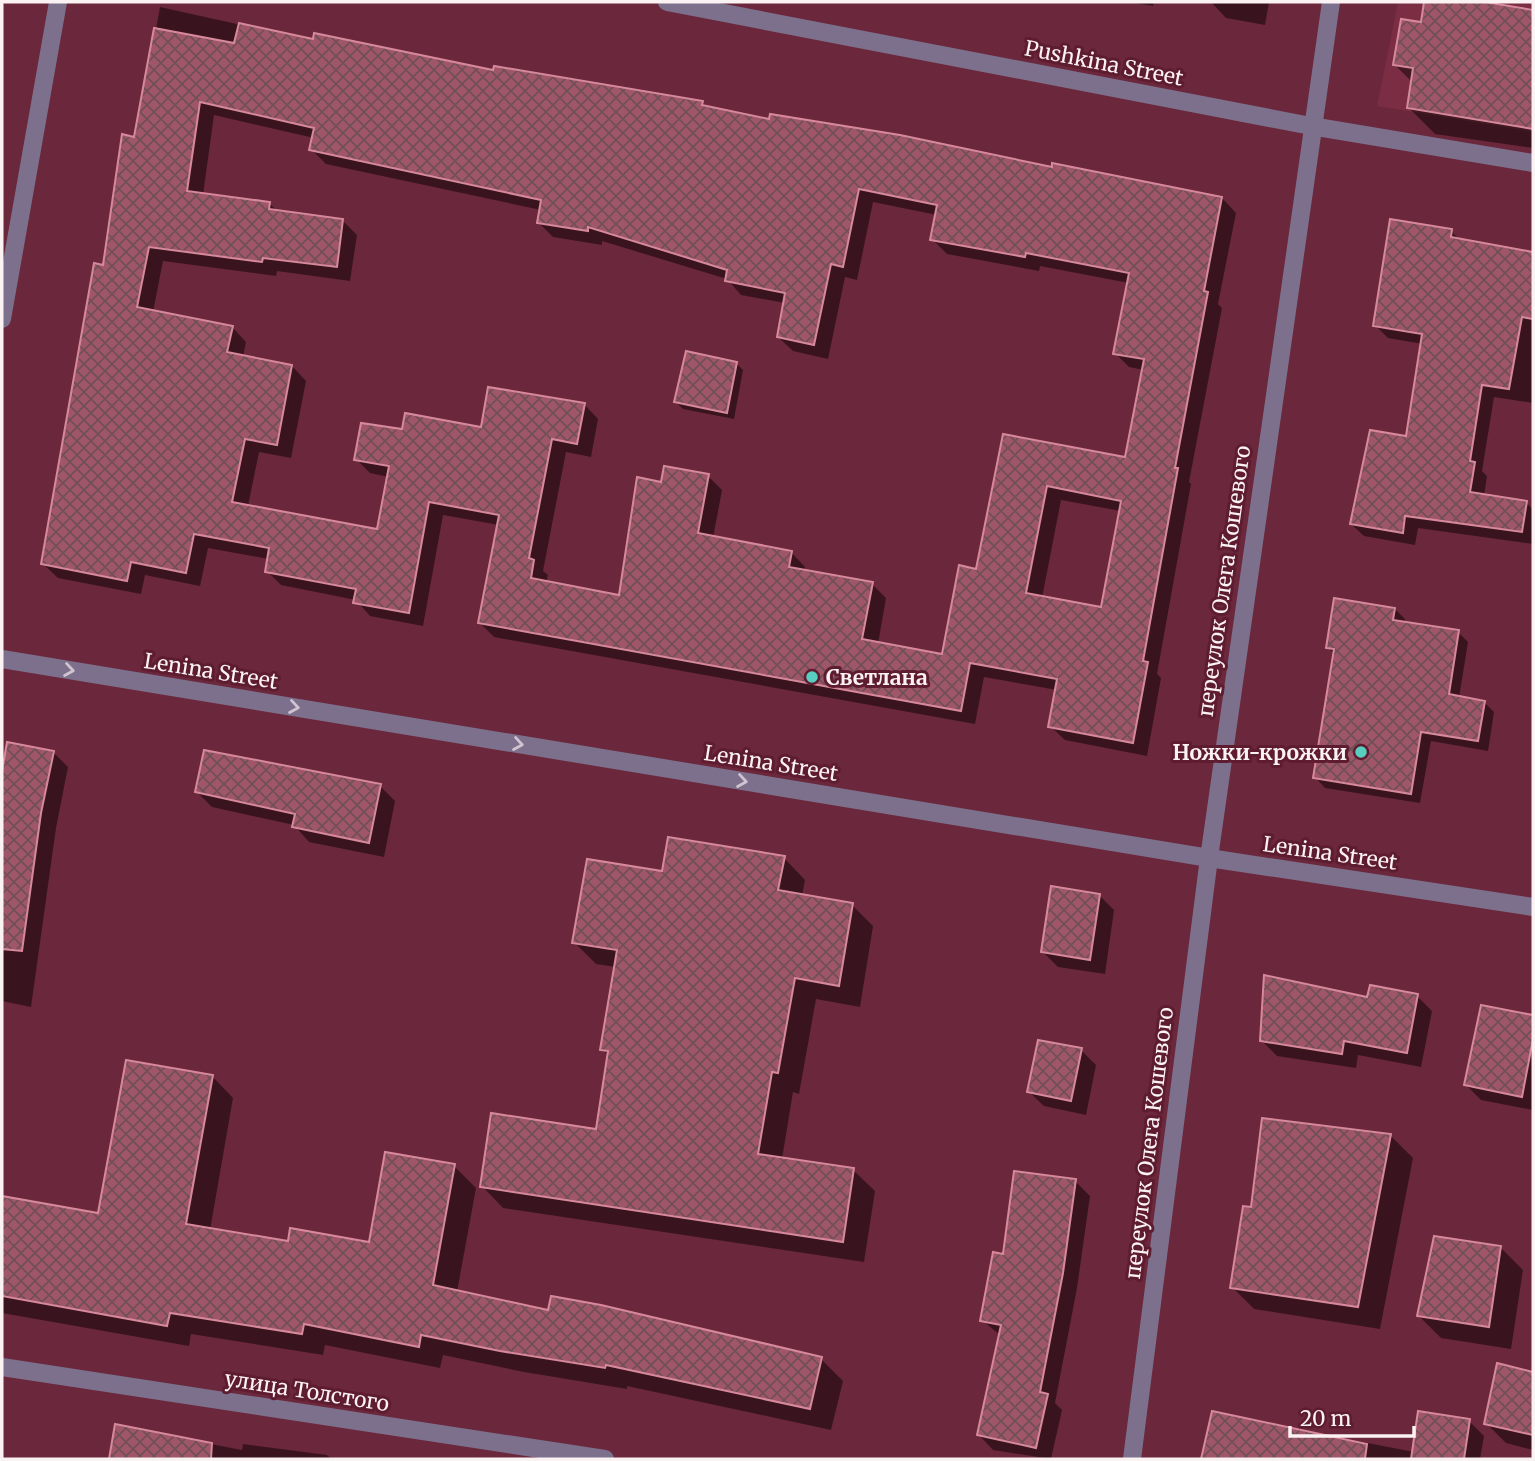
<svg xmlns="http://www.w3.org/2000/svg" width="1535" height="1461" font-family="Merriweather,serif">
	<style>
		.built { fill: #7a2d43 }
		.shadow { fill: #0007; fill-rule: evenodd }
		.building { fill: url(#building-cross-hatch); stroke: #d7899b; stroke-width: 2; fill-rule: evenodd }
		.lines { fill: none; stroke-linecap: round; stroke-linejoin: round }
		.minor { stroke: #7c708c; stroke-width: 18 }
		.tertiary { stroke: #7c708c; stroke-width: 18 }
		.oneway { stroke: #cfc4cf }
		.poi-dot { fill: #58cec1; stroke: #5e1c31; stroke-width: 2.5 }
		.labels { text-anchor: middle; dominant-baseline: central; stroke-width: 6; stroke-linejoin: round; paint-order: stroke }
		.street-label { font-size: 21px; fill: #fbf2f3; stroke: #5e1c31 }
		.poi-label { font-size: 21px; font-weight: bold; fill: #fbf2f3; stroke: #5e1c31; text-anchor: start }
	</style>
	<defs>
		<pattern id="building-cross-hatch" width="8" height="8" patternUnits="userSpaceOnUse" patternTransform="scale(1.75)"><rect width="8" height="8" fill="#9f5668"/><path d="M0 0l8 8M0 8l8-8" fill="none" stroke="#714f57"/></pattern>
	</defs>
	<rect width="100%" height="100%" fill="#6b273b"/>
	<path class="built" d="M1398 2H1533V132L1377 106Z"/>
	<path class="shadow" d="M1131 2H1154L1153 6Z
		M1211 2H1269L1265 25 1226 18Z
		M1426 2H1473L1533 11V148L1435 134 1409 108 1413 83 1395 65 1422 24Z
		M160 7 314 41 702 102 708 108 1222 198 1236 213 1218 304 1222 308 1189 482 1191 484 1157 674 1161 678 1147 756 1065 740 1050 726 1057 690 984 677 975 724 494 637 480 623 499 525 443 515 423 626 370 616 356 600 281 585 267 571 269 559 208 548 200 586 145 575 141 594 58 578 43 564 104 267 136 139ZM214 115 314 138 311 149 326 164 541 210 539 223 553 237 602 245V241L727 279 741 295 785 303 778 337 793 351 828 359 845 277 857 280 873 202 937 215 932 239 947 254 1039 271 1040 266 1129 283 1115 353 1129 367 1144 370 1126 459 1004 436 978 571 944 656 878 644 886 598 872 584 804 571 805 567 791 552 713 538 722 490 708 476 663 484 621 597 546 583 548 575 543 571 566 452 591 457 598 419 584 404 482 429 404 431 356 459 370 473 389 477 379 531 248 506 259 452 291 458 306 381 292 366 243 357 246 342 232 327 153 312 163 261 276 276 277 271 350 281 357 235 342 220 278 212 270 204 203 195ZM1061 500 1121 511 1102 609 1042 598Z
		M1451 231 1461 241 1533 255V403L1494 397 1482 471 1487 476 1484 496 1527 503 1533 510V544L1418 528 1415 545 1364 536 1351 524 1408 438 1423 344 1388 338 1375 325Z
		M736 363 743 370 734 419 683 409 676 402Z
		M1395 609 1405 619 1404 623 1458 632 1468 642 1459 698 1484 702 1494 712 1488 751 1431 741 1420 803 1325 788 1315 777 1335 655 1328 647Z
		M8 744 53 752 68 767 56 828 31 1007 2 1001V787Z
		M380 786 395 801 384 857 309 842 294 825 212 807 197 792Z
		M784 858 805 880 802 896 852 905 873 926 860 1007 816 999 799 1094 793 1092 782 1159 853 1170 875 1191 864 1262 503 1208 482 1186 597 1131 609 1056 602 1049 616 967 596 964 574 942 663 873Z
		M1099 895 1114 910 1105 974 1058 967 1043 952Z
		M1417 996 1432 1011 1421 1067 1358 1055 1356 1068 1277 1056 1262 1041 1369 999Z
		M1482 1007 1533 1017V1110L1481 1100 1466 1085Z
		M1081 1050 1096 1065 1086 1115 1044 1106 1029 1092Z
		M212 1076 233 1098 210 1230 290 1243 370 1244 454 1166 476 1188 457 1292 550 1312 821 1359 843 1381 831 1430 627 1386V1389L524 1372 443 1355 440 1368 325 1345 323 1355 191 1334 189 1346 2 1313V1197L100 1215Z
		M1391 1136 1413 1158 1380 1329 1254 1309 1232 1287 1252 1209Z
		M1075 1181 1090 1196 1077 1288 1055 1403 1062 1410 1051 1459 993 1450 979 1435 1001 1336 982 1320 1004 1256Z
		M1501 1248 1523 1270 1511 1349 1441 1338 1419 1316Z
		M1499 1365 1533 1373V1450L1506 1443 1486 1423Z
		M1213 1413 1414 1452 1469 1421 1484 1436 1480 1459H1203Z
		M117 1426 242 1450 243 1444 327 1455 331 1459H111Z"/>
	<path class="building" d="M1424 2H1485L1533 10V129L1407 108 1413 68 1393 65 1401 19 1421 22Z
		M239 23 313 39 314 33 493 70 494 66 703 101 702 105 769 119 770 114 900 135 1052 167V163L1222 197 1204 291 1208 292 1175 468H1178L1143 661 1148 662 1133 743 1048 727 1057 679 970 663 961 711 478 623 499 515 429 502 409 613 353 603 356 589 265 572 269 548 194 534 186 573 131 562 127 581 41 564 94 263 103 265 122 134 134 137 154 28 234 43ZM200 102 314 128 309 150 541 200 537 223 588 231V227L727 270 725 281 785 293 777 337 814 345 831 264 843 267 859 189 937 205 930 240 1025 257 1026 253 1129 273 1113 354 1144 359 1125 457 1003 434 976 569 959 565 942 654 862 639 873 582 789 567 792 551 698 533 709 474 664 466 661 482 637 477 619 595 531 578 534 560 529 558 552 439 577 444 585 403 488 387 481 427 405 413 402 429 361 423 354 460 389 466 377 529 232 502 245 439 277 445 292 365 227 352 233 326 137 307 149 247 262 262 263 258 337 267 343 219 269 209 270 202 187 191ZM1047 486 1121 501 1101 607 1026 593Z
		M1390 219 1452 229 1451 237 1533 252V319L1522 317 1509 389 1482 385 1470 461 1475 462 1470 492 1527 501 1522 532 1405 516 1403 533 1350 524 1370 430 1406 436 1422 334 1373 326Z
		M686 351 737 362 727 413 674 402Z
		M1334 598 1395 608 1393 620 1459 630 1449 694 1485 701 1478 741 1421 732 1411 794 1313 778 1334 649 1326 648Z
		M7 742 54 751 41 813 22 951 2 949V771Z
		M204 750 381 784 369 843 292 827 295 814 195 792Z
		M668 837 785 856 778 890 853 903 839 986 795 978 778 1073 772 1072 758 1154 854 1168 843 1242 480 1187 491 1113 596 1129 608 1051 600 1050 617 950 572 943 587 859 662 871Z
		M1051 886 1100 894 1090 960 1041 952Z
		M1264 975 1367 997 1370 985 1418 994 1407 1053 1344 1041 1342 1054 1260 1041Z
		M1481 1005 1533 1015V1039L1522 1097 1464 1085Z
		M1038 1040 1082 1048 1071 1101 1027 1092Z
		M126 1060 213 1075 186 1224 288 1241 290 1228 369 1242 385 1152 455 1164 433 1285 548 1310 551 1296 601 1305 822 1357 810 1409 606 1365 605 1368 500 1351 421 1335 419 1347 304 1324 302 1334 170 1313 167 1326 2 1296V1196L98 1213Z
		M1262 1118 1391 1134 1358 1307 1230 1288 1243 1206 1251 1207Z
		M1014 1171 1076 1179 1063 1273 1040 1392 1048 1394 1036 1448 977 1435 1001 1325 980 1321 993 1252 1003 1254Z
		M1434 1236 1501 1246 1489 1327 1417 1316Z
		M1497 1363 1533 1372V1435L1484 1424Z
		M1212 1411 1367 1444 1365 1459H1201Z
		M1418 1411 1470 1419 1464 1459H1411Z
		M115 1424 212 1443 211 1459H109Z"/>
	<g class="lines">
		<path class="minor" d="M667 2 1311 126 1533 163
			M2 1367 605 1459
			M1132 1459 1209 858"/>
		<path class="tertiary" d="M2 319 58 2
			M2 659 1209 858 1533 907
			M1209 858 1331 2"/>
	</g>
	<defs><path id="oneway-chevron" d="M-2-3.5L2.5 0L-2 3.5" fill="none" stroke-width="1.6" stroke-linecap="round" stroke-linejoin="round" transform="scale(1.75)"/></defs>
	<g class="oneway">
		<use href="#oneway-chevron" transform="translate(69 670) rotate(9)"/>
		<use href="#oneway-chevron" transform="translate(294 707) rotate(9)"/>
		<use href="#oneway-chevron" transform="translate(518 744) rotate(9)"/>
		<use href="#oneway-chevron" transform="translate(742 781) rotate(9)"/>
	</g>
	<g class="poi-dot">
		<circle cx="812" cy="677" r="7"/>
		<circle cx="1361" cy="752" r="7"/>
	</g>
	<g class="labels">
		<g class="street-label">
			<text transform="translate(1104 63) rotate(11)">Pushkina Street</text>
			<text transform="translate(1224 581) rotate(-82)">переулок Олега Кошевого</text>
			<text transform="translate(211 671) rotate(9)">Lenina Street</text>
			<text transform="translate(771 763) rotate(9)">Lenina Street</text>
			<text transform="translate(1330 853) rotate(8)">Lenina Street</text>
			<text transform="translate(1149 1143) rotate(-83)">переулок Олега Кошевого</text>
			<text transform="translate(307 1391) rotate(9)">улица Толстого</text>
		</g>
		<g class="poi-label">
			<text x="826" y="677">Светлана</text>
			<text x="1347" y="752" text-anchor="end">Ножки-крожки</text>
		</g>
	</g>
	<rect width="1535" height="1461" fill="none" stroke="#fbf2f3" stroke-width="7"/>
	<path d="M1290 1426v10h124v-10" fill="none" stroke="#fbf2f3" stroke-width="3.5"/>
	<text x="1300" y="1426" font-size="21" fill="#fbf2f3" stroke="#5e1c31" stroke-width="5" paint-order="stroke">20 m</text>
</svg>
